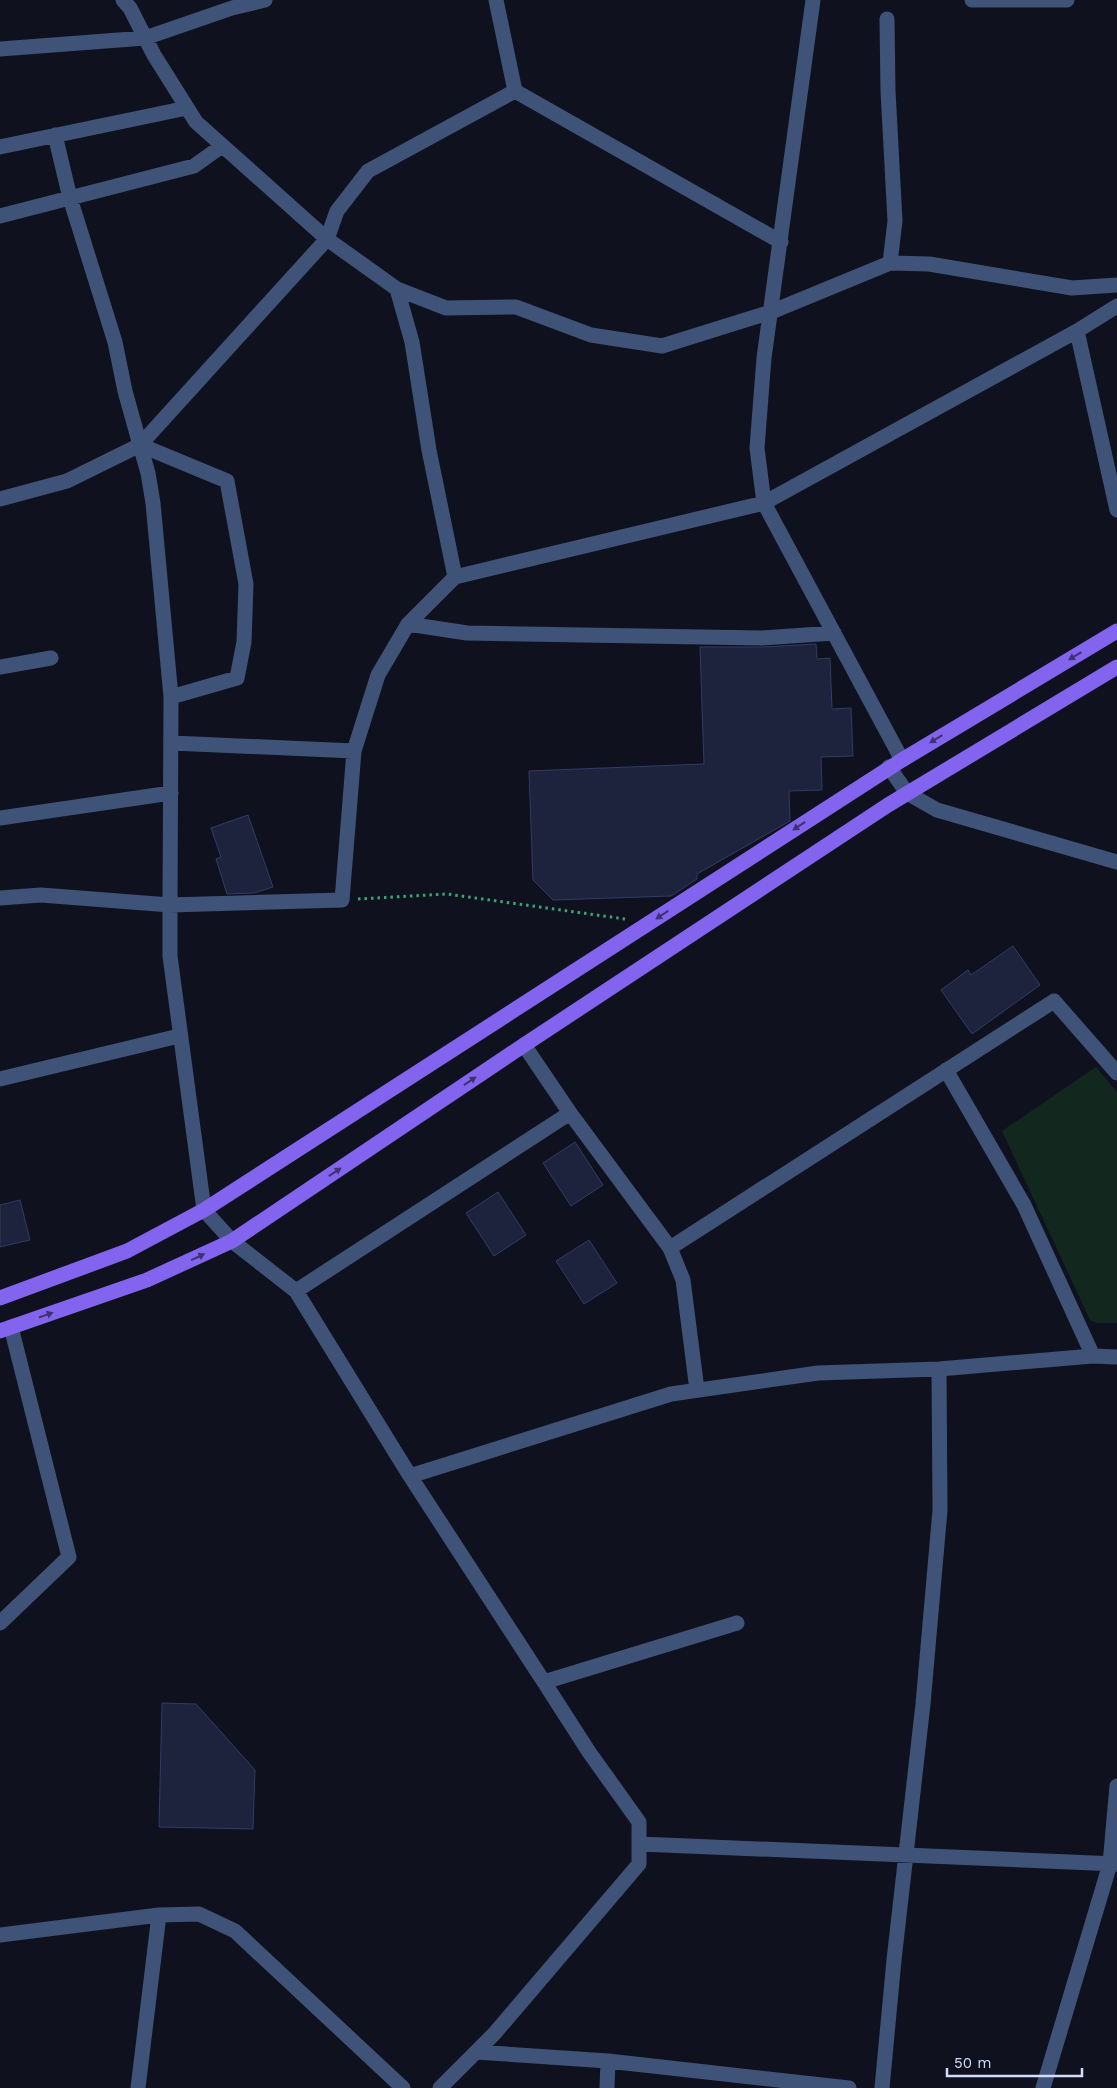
<svg xmlns="http://www.w3.org/2000/svg" width="1117" height="2088" font-family="'Work Sans',sans-serif">
	<style>
		.green { fill: #12281e }
		.building { fill: #1d233d; stroke: #313c67 }
		.lines { fill: none; stroke-linecap: round; stroke-linejoin: round }
		.path { stroke: #3aa574; stroke-width: 3; stroke-dasharray: 2.5 4; stroke-linecap: butt }
		.minor { stroke: #3f5378; stroke-width: 15 }
		.major { stroke: #8364ee; stroke-width: 15 }
		.oneway { fill: #3d3371 }
	</style>
	<rect width="100%" height="100%" fill="#0f121e"/>
	<path class="green" d="M1096 1067 1117 1092V1323H1097L1090 1320 1002 1131Z"/>
	<path class="building" d="M816 644 817 659 830 658 832 709 851 708 853 756 821 757 822 790 789 791 790 821 697 874V879L671 896 553 900 533 880 529 771 704 764 700 647H763Z
		M248 815 273 887 254 893 227 894 216 859 221 857 211 828Z
		M1013 946 1040 985 972 1034 941 990 968 970 971 975Z
		M575 1142 603 1185 571 1206 543 1163Z
		M498 1192 526 1235 494 1256 466 1213Z
		M20 1200 30 1240 0 1247V1205Z
		M589 1240 617 1283 584 1304 556 1261Z
		M162 1703 196 1704 255 1770 253 1829 159 1827Z"/>
	<g class="lines">
		<path class="path" d="M358 899 447 894 625 919"/>
		<path class="minor" d="M123 0 130 8 154 55 196 122 327 239 397 289 446 308 516 307 591 335 662 346 771 312 890 263 929 264 1072 288 1117 285
			M813 0 764 358 757 448 764 503 902 760
			M972 0H1067
			M887 19 888 91 895 221 890 263
			M0 49 145 38 232 8 265 0
			M515 91 781 242
			M0 147 187 108
			M0 216 194 166 222 146
			M397 289 412 342 429 450 455 577
			M1077 331 1117 510
			M140 445 148 473 153 503 171 697 170 905 342 900 354 751 378 675 408 624 455 577 764 503 1077 331 1117 306
			M140 445 327 239 337 211 368 171 515 91 496 0
			M140 445 227 481 246 584 244 642 237 678 171 697
			M0 499 67 481 140 445 125 391 115 342 70 198 55 135
			M408 624 467 633 762 638 834 633
			M0 667 51 658
			M172 743 354 751
			M889 767 907 793 937 810 1117 862
			M0 818 171 793
			M0 898 41 895 170 905V956L204 1210 232 1241 296 1291 410 1476 544 1682 589 1752 639 1822V1864L494 2034 440 2088
			M524 1045 570 1113 670 1248 683 1280 697 1390
			M946 1070 1024 1205 1093 1356
			M0 1079 179 1036
			M670 1248 1054 1001 1117 1073
			M296 1291 570 1113
			M410 1476 671 1394 818 1373 939 1369 1093 1356 1117 1357
			M0 1623 69 1557 11 1327
			M544 1682 737 1623
			M640 1844 1117 1864
			M0 1935 159 1915 199 1914 235 1931 403 2088
			M476 2052 608 2061
			M138 2088 159 1915
			M607 2088 608 2061 849 2088
			M882 2088 894 1960 923 1704 940 1510 939 1369
			M1043 2088 1110 1864 1117 1786"/>
		<path class="major" d="M0 1298 127 1251 204 1210 902 760 1117 631
			M0 1331 147 1280 232 1241 524 1045 888 805 1117 667"/>
	</g>
	<defs><path id="oneway-solid" d="M-6-.8H1V-3.2L6.5 0L1 3.2V.8H-6Z" transform="scale(1.25)"/></defs>
	<g class="oneway">
		<use href="#oneway-solid" transform="translate(1075 656) rotate(149)"/>
		<use href="#oneway-solid" transform="translate(936 739) rotate(149)"/>
		<use href="#oneway-solid" transform="translate(799 826) rotate(147)"/>
		<use href="#oneway-solid" transform="translate(662 915) rotate(147)"/>
		<use href="#oneway-solid" transform="translate(470 1081) rotate(-34)"/>
		<use href="#oneway-solid" transform="translate(335 1172) rotate(-34)"/>
		<use href="#oneway-solid" transform="translate(198 1257) rotate(-25)"/>
		<use href="#oneway-solid" transform="translate(46 1315) rotate(-19)"/>
	</g>
	<path d="M947 2068v8h135v-8" fill="none" stroke="#d1ddfa" stroke-width="2.5"/>
	<text x="954" y="2068" font-size="15" fill="#d1ddfa" stroke="#0f121e" stroke-width="4" paint-order="stroke">50 m</text>
</svg>
